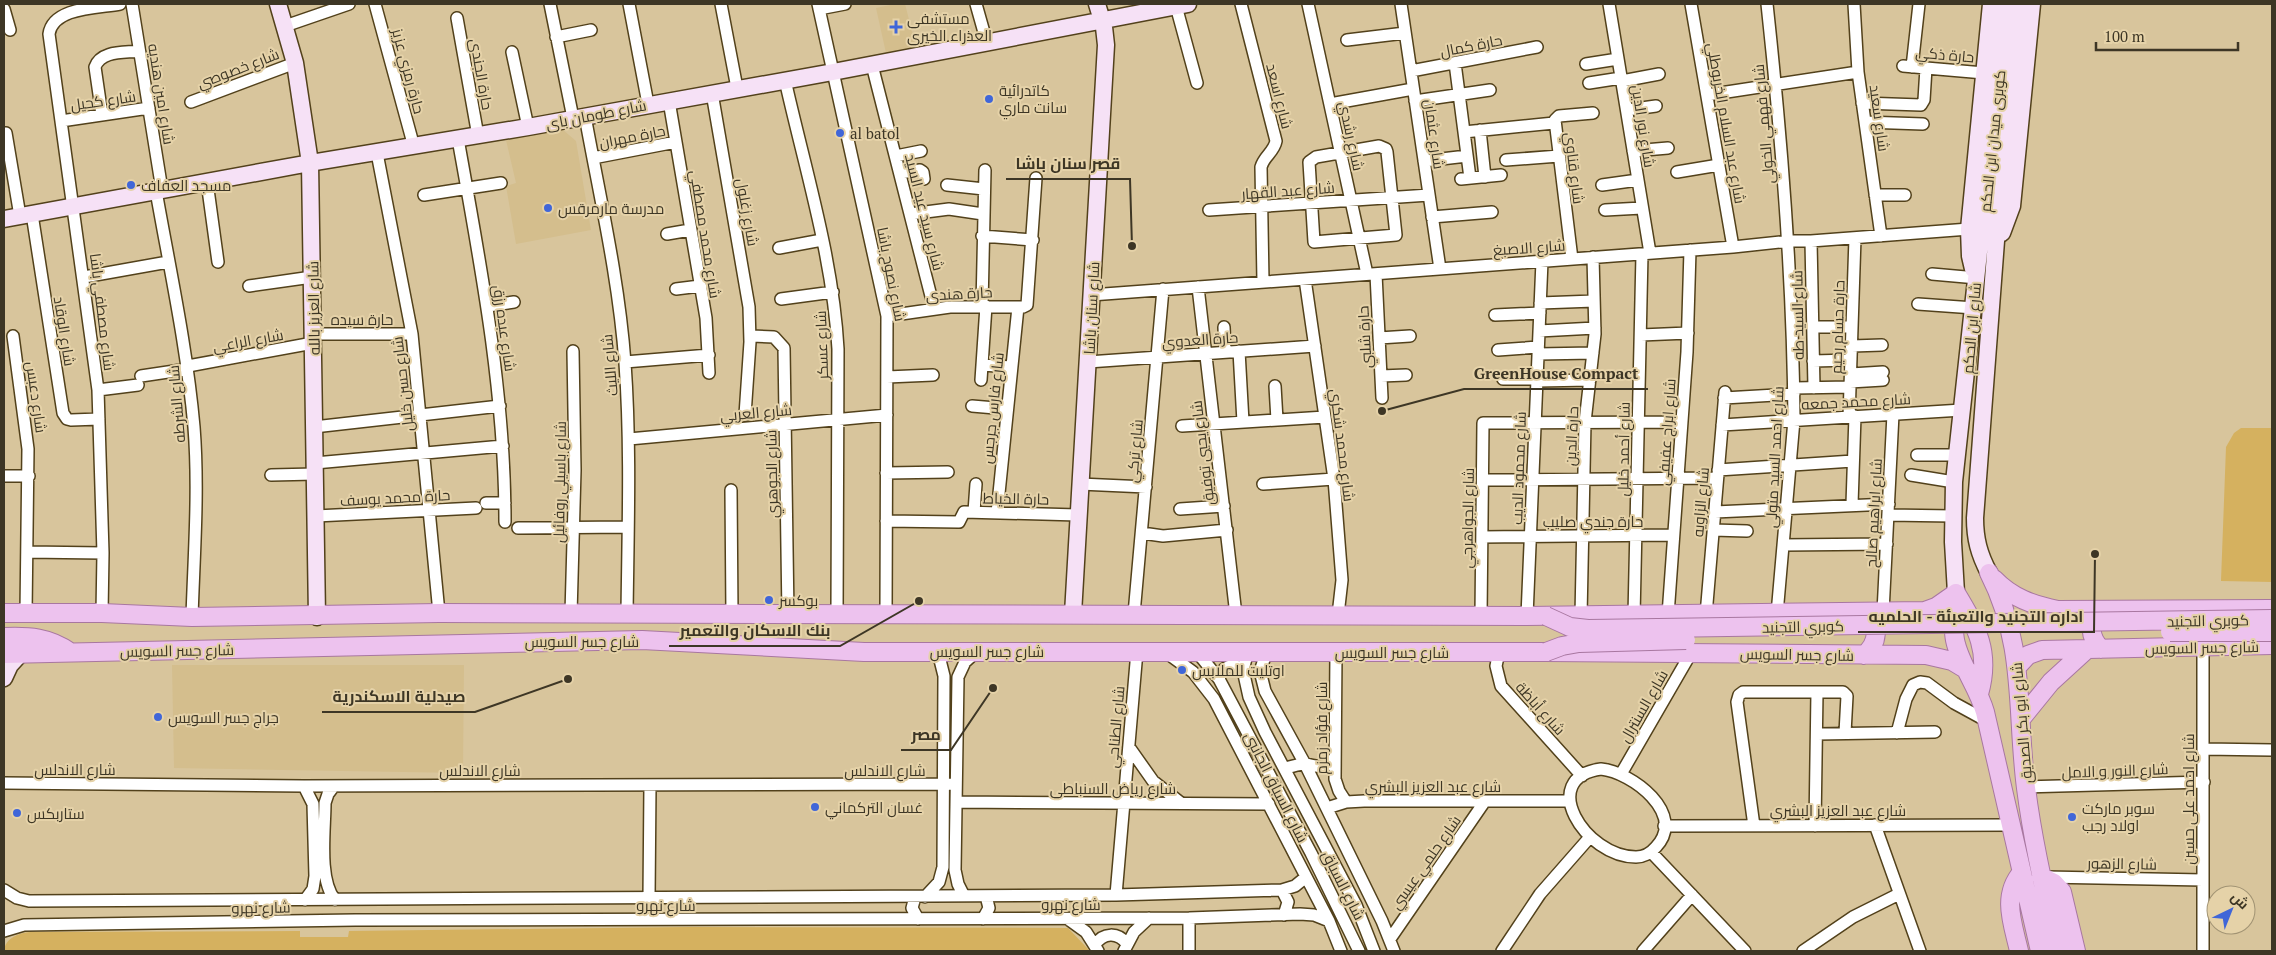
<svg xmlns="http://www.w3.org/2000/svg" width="2276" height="955" font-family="'PT Serif',Cairo,serif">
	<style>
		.built { fill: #d4be8d }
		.green { fill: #d5b15f }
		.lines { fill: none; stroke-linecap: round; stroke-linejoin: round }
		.street-casing { stroke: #52411b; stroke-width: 14 }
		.secondary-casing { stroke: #52411b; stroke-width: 19 }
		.primary-casing { stroke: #a877a0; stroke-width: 20 }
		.street { stroke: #fff; stroke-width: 11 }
		.secondary { stroke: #f6e1f6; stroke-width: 16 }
		.primary { stroke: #edc2ee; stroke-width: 18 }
		.primary-bridge-casing { stroke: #a877a0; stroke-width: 20; stroke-linecap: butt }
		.primary-bridge { stroke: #edc2ee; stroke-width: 18 }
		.poi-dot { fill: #4066d8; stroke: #e5d2a8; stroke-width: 2 }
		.labels { text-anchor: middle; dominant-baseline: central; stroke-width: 4; stroke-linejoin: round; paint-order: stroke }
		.poi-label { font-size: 15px; fill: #3d3625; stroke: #e5d2a8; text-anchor: start }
		.street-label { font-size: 15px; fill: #3d3625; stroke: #e5d2a8 }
		.leader { fill: none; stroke: #3d3625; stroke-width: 2 }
		.callout-dot { fill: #3d3625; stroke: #e5d2a8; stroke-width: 2 }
		.callout-label { font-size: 16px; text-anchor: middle; font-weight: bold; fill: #3d3625; stroke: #e5d2a8; stroke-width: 4; stroke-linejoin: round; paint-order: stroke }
	</style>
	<rect width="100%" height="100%" fill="#d8c59c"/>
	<path class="built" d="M895 4H905L916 47 886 53 876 8Z
		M562 129 576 141 591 230 516 244 506 186 516 183 506 140Z
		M172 665H464L463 773 174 768Z"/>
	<path class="green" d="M2241 428H2272V582L2221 581 2226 447 2234 433Z
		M690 927 1068 928 1088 949V951H4C5 938 19 933 30 932L300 931V937H348L349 931Z"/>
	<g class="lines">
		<defs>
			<path id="street" d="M132 4 162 190
				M375 4 414 147
				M550 4 573 118
				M629 4 648 104
				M721 4 737 88
				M818 4 887 316 886 615
				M976 4 987 43
				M1241 4 1276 141C1274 152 1264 156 1261 167L1263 282
				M1308 4 1367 274
				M1401 4 1440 269
				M1609 4 1650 253
				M1691 4 1733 247
				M1767 4C1782 142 1793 281 1794 420L1777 614
				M1854 4 1858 72 1881 236
				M1176 6 1197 83
				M4 9 10 30
				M819 9 845 4
				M457 18 478 136
				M285 26 349 4
				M556 37 591 30
				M1347 40 1405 33
				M512 52 528 127
				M1455 63 1470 178
				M1586 64 1618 59
				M872 65 934 308
				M1903 66 1984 73
				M1912 67 1919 4
				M1411 71 1537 47
				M785 80C805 169 833 258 838 349L837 615
				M1622 81 1659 74
				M1589 83 1621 78
				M712 93 749 307 750 342 745 415
				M1707 95 1858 72
				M669 101 706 318 709 373
				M1415 101 1490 90
				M191 102 295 63
				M1862 103 1921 105 1924 100 1926 68
				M1330 104 1413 89
				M1627 110 1656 106
				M102 115 95 67C101 50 125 53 139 51
				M585 116C600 198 619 280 625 363 631 447 628 530 627 614
				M61 121 149 108
				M1865 122 1923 124
				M1480 130 1485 177
				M1464 132 1554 123
				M6 133 20 216
				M458 139C481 267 505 392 505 522
				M1379 146 1386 149 1387 152 1396 235 1314 242 1309 162 1316 157Z
				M1633 151 1668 148
				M377 153 412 334 439 613
				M896 156 921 151
				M593 158 676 142
				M1506 160 1559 156
				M1424 161 1467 156
				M1677 172 1719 165
				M900 173 920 170 923 172 924 179
				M1461 179 1501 175
				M207 182 218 262
				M947 185 984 189
				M1602 185 1638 180
				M156 191C170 270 187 348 194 427 199 490 194 554 192 617
				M424 195 501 183
				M1875 195H1905
				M1209 210 1429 195
				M1605 210 1642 208
				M32 214 63 413 67 419 71 420 99 419
				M910 214 949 209 983 214
				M1432 217 1492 212
				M667 234 690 230
				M982 236 1033 240
				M1811 241 1814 388
				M779 248 822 240
				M1572 259 1555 120 1559 116 1593 113
				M1376 274 1382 398
				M1932 274 1977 278
				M84 277 168 262
				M1305 279 1334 479 1342 580 1338 615
				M249 286 312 277
				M1198 287 1236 615
				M676 289 700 286
				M1091 295 1733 247 1789 241H1811L1969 229
				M781 299 833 292
				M1540 303 1594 301
				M1918 304 1974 308
				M488 306 514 302
				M982 306 985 170
				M1495 315 1540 313
				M887 316 950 307H1023L1027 305 1036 178
				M1224 327 1225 352
				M1813 327H1852
				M1539 331 1595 328
				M313 334H412
				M1641 335 1688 333
				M13 336 28 449 26 613
				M751 336 774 337 784 348 788 615
				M1379 338 1410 336
				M1852 346 1882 345
				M1498 350 1538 347
				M1239 351 1243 422
				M1538 354 1593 353
				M1813 361 1851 360
				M625 362 709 355
				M1088 362 1315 346
				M982 365 1011 367
				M188 366 313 343
				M1851 374 1883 372
				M141 376 188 369
				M1381 376 1406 375
				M887 377 933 375
				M1503 379H1537
				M981 380 986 306
				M1537 381 1590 380
				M1850 382 1883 380
				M1275 386 1277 420
				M1794 388 1850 387
				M98 390 138 385
				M1724 398 1794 394
				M972 406 1007 409
				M1849 417 1855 238
				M1722 425 1962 410
				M1182 426 1325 417
				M314 427 500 406
				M629 439 887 415
				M1917 455H1957
				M315 463 503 446
				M1718 470 1853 461
				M886 473 948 472
				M271 475 315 474
				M1911 475 1954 482
				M4 476H29
				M1483 480 1717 478
				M1080 484 1146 487
				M1263 484 1334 479
				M731 490 732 614
				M486 503H505
				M1852 504 1855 416
				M1180 509 1224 506
				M974 512 976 484
				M1715 512 1889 504
				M997 513 1018 307
				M1888 515 1953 516
				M316 516 476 508
				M886 521 959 522 964 512 1078 515
				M518 528 628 527
				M1713 530 1747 531
				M1142 533 1163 536 1227 530
				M1482 537 1673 535
				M1783 545 1887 544
				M27 552 103 553
				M1883 612 1893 414
				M102 613 103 553 98 390 49 34C53 7 98 8 120 4
				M571 614 575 470 573 351
				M1134 614 1163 289
				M1668 615 1687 352 1690 250
				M1706 615 1725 392
				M1481 616 1483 423 1681 422
				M1527 616 1542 261
				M1581 616 1585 422 1595 334 1593 257
				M1634 616 1642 254
				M1248 651 1243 670 1249 697 1265 732 1356 905 1374 951
				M1267 651 1260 671 1265 691 1305 764 1382 921 1394 951
				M1197 652 1219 679 1311 853 1359 951
				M1336 652 1335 779 1339 791 1346 802
				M1499 652 1496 666 1501 686 1582 776
				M1167 653 1193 672 1214 699 1329 921 1341 951
				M1219 679C1222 666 1233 662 1243 670
				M1897 733 1906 699 1913 685 1920 682 1927 683 1954 703 1987 721
				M1817 734 1935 732
				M1129 747 1153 781 1181 803
				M2204 749 2272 750
				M1284 768C1291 767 1299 764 1305 764 1319 766 1325 771 1335 757
				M1601 769C1632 772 1687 814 1656 847 1651 853 1643 857 1636 857 1585 857 1536 778 1601 769Z
				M1621 774 1691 653
				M4 783 304 786 956 784
				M304 786 313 804 315 876 313 889 305 900
				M334 786 328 794 325 803C325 830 318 879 335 900
				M2026 787 2204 782
				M956 802 1269 804
				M1327 808 1346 802 1364 801H1570
				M1875 825 1920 951
				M1664 826 2011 825
				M1754 826 1737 702 1739 695 1743 692H1843L1847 696 1845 733
				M1815 826 1817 692
				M1651 852 1745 951
				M2046 877 2203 880
				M4 890 17 898 29 901 1116 895 1282 890 1295 886 1306 877
				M1282 890 1288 902 1284 915
				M1116 895 1137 651
				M964 896 958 884 955 870 958 677 965 662 976 652
				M915 897 912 908 918 919
				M925 897 939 882 943 867 944 676 940 660 932 652
				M649 898 650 785
				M983 919 989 908 986 896
				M1068 919 1086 932 1098 951
				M4 931 24 925 355 920 1189 918 1300 914 1314 915 1329 921
				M1390 939 1485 801
				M1095 945C1103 932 1118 932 1127 944
				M1124 951 1134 932 1149 918
				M1189 951V918
				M1502 951 1540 894 1590 837
				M1643 951 1692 895
				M1803 951 1853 917 1899 894
				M2203 951V647"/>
			<path id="secondary" d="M278 4 295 63 310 163 317 617
				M4 219 310 163 528 127 833 72 1188 4
				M2002 233 2012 206 2032 4
				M1973 269 1970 256 1969 229 1991 4
				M1989 573C1979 554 1975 539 1975 518L1996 241 2020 4
				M1956 593 1953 542 1954 482 2006 4
				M1073 614 1106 45 1104 27 1097 4
				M4 678 10 665 20 654"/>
			<path id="primary" d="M1989 573C2026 645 2016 711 2026 788 2033 843 2046 897 2058 951
				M1994 579C2012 598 2033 605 2058 610L2272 609
				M1956 593C1955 608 1952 625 1955 640 1960 665 1978 687 1985 712L2040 951
				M1956 593C1977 628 1991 652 1979 694
				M2099 611C2089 624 2089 637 2101 649
				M4 613H102L192 617 439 613 1527 616 1925 611 1936 607 1956 593
				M4 637C29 636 49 637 70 652
				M4 654 642 640 864 652H1546L1926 655 1952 661 1967 670
				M1864 655C1878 644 1881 624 1865 614
				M2017 667 2028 655 2042 650 2272 645
				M2021 719 2051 682 2086 650
				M2041 877 2054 883 2062 892 2076 951
				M2019 951C2013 924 2001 896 2022 872"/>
		</defs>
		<use href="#street" class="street-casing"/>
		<use href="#secondary" class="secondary-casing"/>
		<use href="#primary" class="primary-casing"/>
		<use href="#street" class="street"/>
		<use href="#secondary" class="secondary"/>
		<use href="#primary" class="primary"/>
		<defs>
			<path id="primary-bridge" d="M1546 616 1570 627 1588 629 2272 619
				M2170 632H2272
				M1546 652 1562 646 1579 643 1686 640"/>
		</defs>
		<use href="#primary-bridge" class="primary-bridge-casing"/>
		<use href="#primary-bridge" class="primary-bridge"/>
	</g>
	<g class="poi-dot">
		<path d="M893.5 19.5h5v5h5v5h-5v5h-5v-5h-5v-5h5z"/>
		<circle cx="989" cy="99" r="5"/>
		<circle cx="840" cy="133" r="5"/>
		<circle cx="131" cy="185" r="5"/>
		<circle cx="548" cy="208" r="5"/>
		<circle cx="769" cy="600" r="5"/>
		<circle cx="1182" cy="670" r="5"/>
		<circle cx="158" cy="717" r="5"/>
		<circle cx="815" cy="807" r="5"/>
		<circle cx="17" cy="813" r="5"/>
		<circle cx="2072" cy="817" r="5"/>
	</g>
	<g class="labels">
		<g class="poi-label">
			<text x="907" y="18">مستشفى<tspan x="907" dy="17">العذراء الخيرى</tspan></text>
			<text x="999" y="90">كاتدرائية<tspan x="999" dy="17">سانت ماري</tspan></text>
			<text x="850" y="133">al batol</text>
			<text x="141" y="185">مسجد العفاف</text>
			<text x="558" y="208">مدرسة مارمرقس</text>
			<text x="779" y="600">بوكسر</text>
			<text x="1192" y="670">اوتليت للملابس</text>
			<text x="168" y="717">جراج جسر السويس</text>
			<text x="825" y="807">غسان التركماني</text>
			<text x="2082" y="808">سوبر ماركت<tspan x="2082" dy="17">اولاد رجب</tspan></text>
			<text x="27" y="813">ستاربكس</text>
		</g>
		<g class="street-label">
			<text transform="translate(1471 45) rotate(-11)">حارة كمال</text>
			<text transform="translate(1945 54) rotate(5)">حارة ذكي</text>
			<text transform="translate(238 68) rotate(-21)">شارع خصوصي</text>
			<text transform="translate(409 71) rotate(75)">حارة رمزي عزيز</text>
			<text transform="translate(482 74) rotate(80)">حارة الجندى</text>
			<text transform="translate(162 94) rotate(81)">شارع امين هنديه</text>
			<text transform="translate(1280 96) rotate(76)">شارع اسعد</text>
			<text transform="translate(103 100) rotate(-8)">شارع كحيل</text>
			<text transform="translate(596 114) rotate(-11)">شارع طومان باى</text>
			<text transform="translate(1880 118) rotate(82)">شارع سعيد</text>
			<text transform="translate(1727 123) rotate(80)">شارع عبد السلام الخربوطلي</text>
			<text transform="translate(1763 124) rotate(-95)">شارع فهمي الخولي</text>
			<text transform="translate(1644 126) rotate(81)">شارع نور الدين</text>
			<text transform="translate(1435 134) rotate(82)">شارع عثمان</text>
			<text transform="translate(632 136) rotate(-11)">حارة مهران</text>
			<text transform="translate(1352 136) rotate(78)">شارع رشدي</text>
			<text transform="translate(1992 141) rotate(-84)">كوبرى ميدان ابن الحكم</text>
			<text transform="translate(1575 168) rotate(83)">شارع قناوي</text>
			<text transform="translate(1288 190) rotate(-4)">شارع عبد القهار</text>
			<text transform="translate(748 212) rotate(80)">شارع زغلول</text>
			<text transform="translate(925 212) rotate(76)">شارع سيد عيد السيد</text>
			<text transform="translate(706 234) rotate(81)">شارع محمد مصطفي</text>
			<text transform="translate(1529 247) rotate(-4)">شارع الاصبغ</text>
			<text transform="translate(892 274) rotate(79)">شارع نصوح باشا</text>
			<text transform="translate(959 293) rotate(-3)">حارة هندى</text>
			<text transform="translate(313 308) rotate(-91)">شارع العزيز بالله</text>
			<text transform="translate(1091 308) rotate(-87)">شارع سنان باشا</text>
			<text transform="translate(103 312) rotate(83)">شارع مصطفي باشا</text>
			<text transform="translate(1797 315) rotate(-91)">شارع السيد طه</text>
			<text x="362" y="319">حارة سيده</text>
			<text transform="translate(1837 327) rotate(-88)">حارة حسام رحيم</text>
			<text transform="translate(505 328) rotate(82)">شارع عبده رزق</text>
			<text transform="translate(1971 328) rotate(-85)">شارع ابن الحكم</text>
			<text transform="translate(65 331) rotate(81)">شارع الوقاد</text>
			<text transform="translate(1364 337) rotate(-93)">حارة شلبي</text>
			<text transform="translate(1200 339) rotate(-4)">حارة العدوي</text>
			<text transform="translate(248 340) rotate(-10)">شارع الراعي</text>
			<text transform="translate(821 345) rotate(-92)">شارع عسكر</text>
			<text transform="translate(609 365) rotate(-95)">شارع الليث</text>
			<text transform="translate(402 384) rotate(-97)">شارع حسن خليل</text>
			<text transform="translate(37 397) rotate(82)">شارع دعبس</text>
			<text transform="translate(1856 401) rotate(-3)">شارع محمد جمعه</text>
			<text transform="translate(176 404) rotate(-95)">شارع الشرطه</text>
			<text transform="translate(992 408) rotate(-84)">شارع فارس جرجس</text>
			<text transform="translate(756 412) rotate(-5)">شارع العربي</text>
			<text transform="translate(1666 432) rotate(-86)">شارع ابراج عفيفي</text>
			<text transform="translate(1571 436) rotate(-87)">حارة الدين</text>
			<text transform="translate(1343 445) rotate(83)">شارع محمد شكري</text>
			<text transform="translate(1623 449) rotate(-89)">شارع أحمد خليل</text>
			<text transform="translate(1134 451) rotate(-85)">شارع تركي</text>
			<text transform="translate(1202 453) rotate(-97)">شارع يحيي توفيق</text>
			<text transform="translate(1774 457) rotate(-87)">شارع احمد السيد متولي</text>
			<text transform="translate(1518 468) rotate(-88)">شارع محمود الديب</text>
			<text transform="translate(771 474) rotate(-91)">شارع الجوهري</text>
			<text transform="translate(559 482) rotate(-89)">شارع باسيلي روفائيل</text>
			<text transform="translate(395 497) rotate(-3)">حارة محمد يوسف</text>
			<text transform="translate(1016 498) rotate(1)">حارة الخياط</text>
			<text transform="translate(1700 502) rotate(-85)">شارع الزاويه</text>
			<text transform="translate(1873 513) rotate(-87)">شارع ابراهيم صالح</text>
			<text transform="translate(1467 518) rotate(-89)">شارع الجواهرجي</text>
			<text x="1593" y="521">حارة جندي صليب</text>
			<text transform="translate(2208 620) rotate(-1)">كوبري التجنيد</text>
			<text transform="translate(1803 626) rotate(-1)">كوبري التجنيد</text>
			<text x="582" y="641">شارع جسر السويس</text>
			<text transform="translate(2202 647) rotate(-1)">شارع جسر السويس</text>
			<text transform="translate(177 650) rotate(-1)">شارع جسر السويس</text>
			<text x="987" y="651">شارع جسر السويس</text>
			<text x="1392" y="652">شارع جسر السويس</text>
			<text transform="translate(1797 654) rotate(1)">شارع جسر السويس</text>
			<text transform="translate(1643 706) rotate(-60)">شارع السنترال</text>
			<text transform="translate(1541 708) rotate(48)">شارع أباظة</text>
			<text transform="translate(2021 723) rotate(-95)">شارع ابو بكر الصديق</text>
			<text transform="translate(1115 727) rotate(-85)">شارع الطناحي</text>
			<text transform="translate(1321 728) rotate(-90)">شارع فؤاد زمزم</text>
			<text x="75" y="769">شارع الاندلس</text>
			<text x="480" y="770">شارع الاندلس</text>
			<text x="885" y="770">شارع الاندلس</text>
			<text transform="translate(2115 770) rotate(-2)">شارع النور و الامل</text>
			<text x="1433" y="786">شارع عبد العزيز البشري</text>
			<text transform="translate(1277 787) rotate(63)">شارع السباق الجانبى</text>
			<text x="1113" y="788">شارع رياض السنباطى</text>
			<text transform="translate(2188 799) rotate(-90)">شارع احمد على حسين</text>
			<text x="1838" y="810">شارع عبد العزيز البشري</text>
			<text transform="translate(1425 862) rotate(-55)">شارع حلمي عيسي</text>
			<text transform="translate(2122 863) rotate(1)">شارع الزهور</text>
			<text transform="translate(1344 885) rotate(63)">شارع السباق</text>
			<text x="1071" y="904">شارع نهرو</text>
			<text x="666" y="905">شارع نهرو</text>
			<text transform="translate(261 907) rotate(-1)">شارع نهرو</text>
		</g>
	</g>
	<path class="leader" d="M1132 246L1130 179H1006M1382 411L1464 389H1648M2095 554L2094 632H1858M919 601L840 646H669M568 679L475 712H322M993 688L951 750H901"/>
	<g class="callout-dot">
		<circle cx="1132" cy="246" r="5"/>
		<circle cx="1382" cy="411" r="5"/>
		<circle cx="2095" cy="554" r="5"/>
		<circle cx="919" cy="601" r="5"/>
		<circle cx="568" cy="679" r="5"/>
		<circle cx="993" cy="688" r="5"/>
	</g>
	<g class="callout-label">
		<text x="1068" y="169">قصر سنان باشا</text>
		<text x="1556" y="379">GreenHouse Compact</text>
		<text x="1976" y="622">اداره التجنيد والتعبئة - الحلميه</text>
		<text x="755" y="636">بنك الاسكان والتعمير</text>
		<text x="399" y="702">صيدلية الاسكندرية</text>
		<text x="926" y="740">مصر</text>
	</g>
	<rect width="2276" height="955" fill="none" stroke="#3d3625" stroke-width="10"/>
	<g transform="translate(2231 910) rotate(43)"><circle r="24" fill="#e5d2a8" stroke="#a29474"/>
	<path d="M0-4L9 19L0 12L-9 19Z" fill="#4066d8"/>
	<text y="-8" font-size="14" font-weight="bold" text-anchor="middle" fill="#3d3625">ش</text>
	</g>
	<path d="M2096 42v8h142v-8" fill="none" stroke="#3d3625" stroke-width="2.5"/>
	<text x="2104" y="42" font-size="15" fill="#3d3625" stroke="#e5d2a8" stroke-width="4" paint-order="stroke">100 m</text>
</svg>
